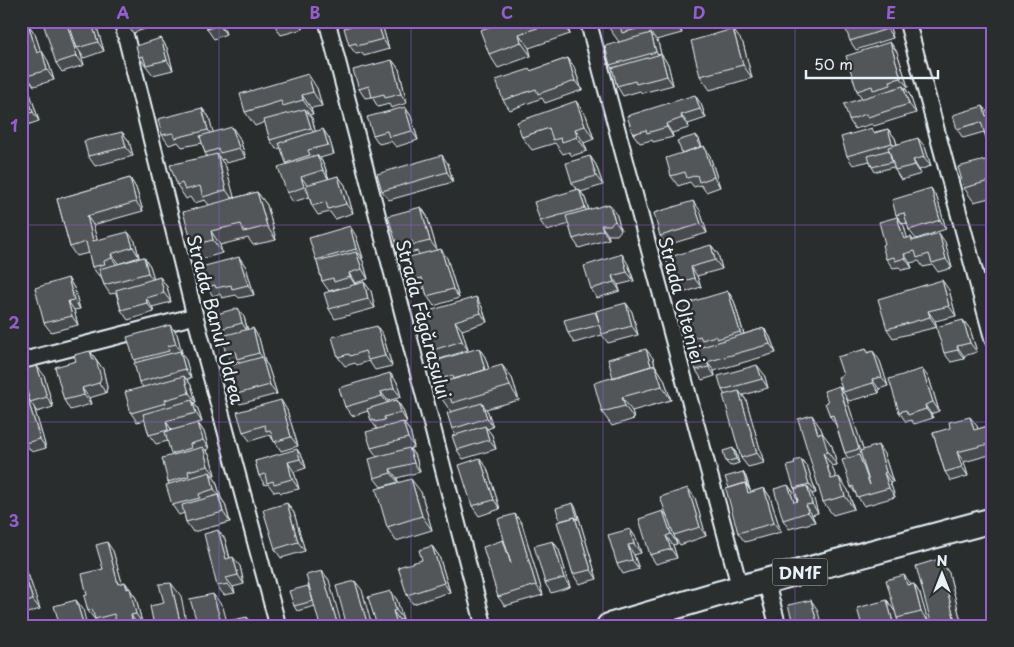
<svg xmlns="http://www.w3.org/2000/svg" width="1014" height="647" font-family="'Playpen Sans',sans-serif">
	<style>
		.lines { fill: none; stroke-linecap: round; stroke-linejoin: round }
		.minor-casing { stroke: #e8f1f8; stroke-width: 19 }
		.primary-casing { stroke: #e8f1f8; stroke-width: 28 }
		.minor { stroke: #2a2d2e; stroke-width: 15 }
		.primary { stroke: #2a2d2e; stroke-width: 24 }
		.wall { fill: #474b4d; stroke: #e8f1f8 }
		.shaded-wall { fill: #3a3d3e; stroke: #e8f1f8 }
		.building { fill: #535759; stroke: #e8f1f8 }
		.grid { fill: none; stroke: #965dcd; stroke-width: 1; stroke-opacity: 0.55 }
		.labels { text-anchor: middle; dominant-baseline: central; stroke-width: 5; stroke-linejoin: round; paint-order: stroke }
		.shield { fill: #2a2d2e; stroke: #afb6bb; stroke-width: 1 }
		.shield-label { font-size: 16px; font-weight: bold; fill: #e8f1f8 }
		.street-label { font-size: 18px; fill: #e8f1f8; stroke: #2a2d2e }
		.neatline { fill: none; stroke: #965dcd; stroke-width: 2 }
		.grid-label { font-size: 16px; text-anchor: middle; font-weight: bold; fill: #965dcd }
	</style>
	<rect width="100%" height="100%" fill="#2a2d2e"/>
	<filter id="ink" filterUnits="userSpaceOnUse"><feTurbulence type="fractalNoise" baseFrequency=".02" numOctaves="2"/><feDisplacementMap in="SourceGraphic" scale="10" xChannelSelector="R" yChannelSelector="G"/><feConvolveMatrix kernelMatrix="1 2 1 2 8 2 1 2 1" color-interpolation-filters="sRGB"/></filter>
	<g filter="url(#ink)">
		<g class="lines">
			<defs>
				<path id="minor" d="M122 21 195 316 278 626
					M327 21 484 626
					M588 21 740 588
					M907 21 993 340
					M21 361 195 316
					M766 581 778 626"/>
				<path id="primary" d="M609 626 721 593 993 520"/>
			</defs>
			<use href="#minor" class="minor-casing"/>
			<use href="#primary" class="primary-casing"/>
			<use href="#minor" class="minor"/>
			<use href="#primary" class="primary"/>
		</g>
		<path class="wall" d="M60 21H67L70 26 95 21 104 51 84 58 80 52 84 65 62 72 56 63Z
			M149 21 151 27 133 33 129 28Z
			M221 21 226 34 214 39 207 29Z
			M274 21H301L303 29 281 35 275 26Z
			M506 21H565L570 34 529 48 531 56 498 68 489 54Z
			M607 21H697V23L680 28 682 33 656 40 658 42 661 54 668 64 673 85 642 93 640 91 623 96 617 86 612 68 610 65 619 42 609 28Z
			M888 21 893 38 856 50 850 41Z
			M28 24 35 34 41 52 48 61 54 80 34 86 27 76Z
			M383 28 389 49 364 56 362 53 356 54 349 45Z
			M161 38 167 48 173 70 153 75 139 57Z
			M890 42 897 52 908 87 905 88 910 95 916 113 874 126 872 124 855 129 849 120 862 98 857 91Z
			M743 43 752 78 710 90 700 76Z
			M568 58 574 67 582 90 545 103 542 98 510 110 503 100 531 71Z
			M392 60 399 69 407 103 391 108 389 104 378 107 372 97 365 98 359 89Z
			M21 66 39 121 21 127Z
			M317 88 322 106 311 108 313 114 309 115 312 118 315 131 329 138 334 154 320 158 324 164 329 179 338 176 345 185 353 213 335 219 330 212 318 215 312 206 309 197 293 202 287 193V164L281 148 276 149 270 140 265 122 255 126 245 112Z
			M701 104 706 118 688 124 689 128 672 133 673 137 653 142 652 140 640 143 633 134Z
			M983 106 989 115 993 114V148L987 140 984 132 963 138 957 129Z
			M405 107 411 116 418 140 396 147 391 141 379 144 373 135Z
			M202 108 209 117 213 133 239 137 246 158 226 163 224 159 221 160 226 167 234 198 257 192 267 205 276 240 253 245 248 238 220 245 222 253 202 259 193 245 209 205 205 200 194 203 190 197 186 199 177 185 207 156 205 153 202 143 182 147 178 142 169 145 162 135Z
			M586 115 594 139 584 143 587 151 572 156 569 152 563 154 555 143 532 150 522 137Z
			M888 129 895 138 897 144 925 147 931 166 919 170 921 174 901 180 895 170 893 167 875 172 872 167 870 161 853 165 847 156 875 132Z
			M122 132 129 141 133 156 95 166 88 156Z
			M696 135 699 139 702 147 710 156 720 187 706 192 701 185 694 187 690 182 678 186 671 176 682 153Z
			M590 156 596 165 603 185 581 192 585 198 589 210 616 213 621 230 617 235H608L609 239 579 248 573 239 569 224 547 231 540 221 577 189 572 183Z
			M993 158V197L974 202 964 188Z
			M448 164 453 182 389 200 382 191Z
			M130 178 136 188 143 211 93 225 97 240 135 241 139 257 118 264 144 257 150 266 154 279 160 277 167 287 171 302 152 307 154 312 128 320 121 310 116 293 110 294 104 285 101 276H99L92 267 89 253 76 256 70 247 57 199Z
			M937 198 946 229 916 239 909 230 907 223 903 224 896 215Z
			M421 207 427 216 437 250 447 258 459 298 434 306 427 296 425 288 418 290 411 280 419 254 417 251 403 255 397 246Z
			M700 210 707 233 667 245 660 236Z
			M897 217 904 226 907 238 911 237 913 240 945 242 952 268 938 272 933 265 923 267 919 261 910 263 912 268 902 270 899 267 893 268 886 259 885 244Z
			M356 236 363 258H361L363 261 368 279 355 283 356 284 364 282 371 291 375 308 335 319 329 309 339 289V288L329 291 322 281 317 262 316 260Z
			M711 245 718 254 722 269 697 276 701 287 680 294 673 285Z
			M239 257 246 267 254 295 239 298 236 295 222 298 220 294 213 296 207 287Z
			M628 264 634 281 618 285 620 291 597 298 591 289Z
			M68 278 74 288 80 309 74 310 78 325 51 332 44 323Z
			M949 290 956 316 935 321 937 327 893 338 887 329Z
			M728 291 734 301 744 334 764 328 770 337 776 353 714 371 715 376 702 380 696 370 706 346 697 348 691 339 692 306Z
			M476 297 482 307 487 322 462 330 468 350 440 359 428 344Z
			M626 303 632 312 638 335 608 343 602 335 574 343 568 333 597 315Z
			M244 317 248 330 259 338 265 362 268 366 277 394 240 404 233 395 240 363 239 361 233 363 226 354 222 336 217 330Z
			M963 320 970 329 977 352 964 356V359L951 362 944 353Z
			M177 334 182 353 181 354 186 360 191 378 187 379 191 385 196 402 194 403 198 409 202 422 198 423 204 432 209 449 206 450 210 456 215 475H212L216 481 221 498 225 504 230 522 193 532 186 522 184 513 179 515 172 505 169 484 168 482 172 455 168 441 156 444 149 435 145 420 137 422 131 413 143 387 139 382 136 363 134 360Z
			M383 335 392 366 375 370 369 361 357 365 355 363 345 366 338 357Z
			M479 348 485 357 489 369 512 378 519 400 486 409 488 412 493 427 487 429 492 435 496 449 463 459 457 450 456 435 452 429 451 412 442 399 440 384 437 380Z
			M866 349 869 353 880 361 888 386 879 389V393L849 401 846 397 863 450 884 454 893 482H890L895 497 864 506 851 487 848 458 845 453 836 425 830 416 828 402 839 386 842 390 843 375Z
			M90 351 103 369 107 387 106 393 89 398 91 404 70 410 64 400 76 361Z
			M653 358 655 365 664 379 671 400 632 411 634 419 612 426 602 412 613 378Z
			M390 373 397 382 401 397 388 401V403L397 400 403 410 407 422 404 423 410 431 414 447 410 449 416 457 420 472 397 478 398 482 381 487 374 478 377 457 371 448 377 429 371 420 368 411 352 416 345 407Z
			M764 374 768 388 743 395 746 400 764 463 748 467 741 458 725 395 722 390Z
			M44 375 53 407 37 412 34 407 46 448 32 452 25 443 29 399Z
			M929 378 939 411 931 414 933 418 914 424 911 420 906 422 899 412Z
			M287 410 298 446 281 451 274 440H273L270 435 250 441 243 432Z
			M977 426 978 429 988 426 993 432V454L964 462 968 476 951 481 945 472 933 433Z
			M821 429 823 434 832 446 837 465 832 466 836 478 848 490 854 509 833 515 823 502Z
			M733 448 736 453 739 463 730 466 726 462Z
			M303 458 306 468 294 472 299 489 281 493 279 491 274 492 268 484 265 485 259 476 255 461Z
			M801 459 808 468 816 493 812 494 818 513 812 515 815 522 789 529 783 520 795 494 797 501H798L796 491 794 488 795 464Z
			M487 468 500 509 479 516 472 506Z
			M743 472 746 477 750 490 751 492 764 488 770 497 781 532 745 542 738 533 729 488Z
			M421 492 432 530 396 541 387 527Z
			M695 498 706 536 680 545 675 538 677 544 673 545 677 558 656 564 650 555 667 516Z
			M287 503 294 513 305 551 281 558 275 549Z
			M576 508 597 579 579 584 573 574 560 521Z
			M515 514 522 524 543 595 505 606 498 597 503 540 506 544Z
			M630 529 636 538 641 553 634 555 639 569 623 574 617 564Z
			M218 530 225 539 230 558 240 566 244 584 233 587 235 593 224 595 217 586Z
			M553 541 559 550 570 587 551 593 545 583Z
			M432 546 439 556 450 592 413 604 407 595 422 560Z
			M113 551 122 583 125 582 136 598 142 623 117 625 112 626H100L88 611 87 595Z
			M939 559 949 573 962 626H932Z
			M21 565 28 574 40 609 21 615Z
			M322 571 329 580 315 606 297 611 294 606 308 586Z
			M914 584 920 594 928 621 911 626H902L898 620 900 626 887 600 895 612 911 585Z
			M391 591 397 600 403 619 399 620 401 626H377Z"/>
		<path class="shaded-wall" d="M66 21 72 29 77 48 80 52 84 65 77 56Z
			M91 21H95L104 51 98 42Z
			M218 21H221L226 34 219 25Z
			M297 21H301L303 29Z
			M377 21H378L383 28 389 49 383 39Z
			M561 21H565L570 34Z
			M673 21H675L680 28 682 33Z
			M884 21H888L893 38 887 29Z
			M28 24 35 34 44 62 37 53Z
			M733 29 743 43 752 78 743 65Z
			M651 33 658 42 661 54 668 64 673 85 667 76 663 61 656 52Z
			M519 34 529 48 531 56 521 42Z
			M161 38 167 48 173 70 167 60Z
			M890 42 897 52 908 87 901 78Z
			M42 51 48 61 54 80 47 70Z
			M568 58 574 67 582 90 575 81Z
			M392 60 399 69 407 103 401 94Z
			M21 66 39 121 33 112 21 77Z
			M308 74 317 88 322 106 313 92Z
			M903 86 910 95 916 113 909 104Z
			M302 95 311 108 313 114 303 100Z
			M695 95 701 104 706 118 700 109Z
			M576 101 586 115 594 139 585 126Z
			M983 106 990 116H986Z
			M405 107 411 116 418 140 412 131Z
			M202 108 209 117 215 139 208 130Z
			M305 109 312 118 317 138 311 128Z
			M681 115 688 124 689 128 682 118Z
			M666 124 672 133 673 137 667 127Z
			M232 127 239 137 246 158 239 148Z
			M323 129 329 138 334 154 328 145Z
			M575 129 584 143 587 151 577 137Z
			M888 129 895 138 899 152 892 143Z
			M122 132 129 141 133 156 126 147Z
			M696 135 699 139 705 156 701 151Z
			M918 138 925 147 931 166 924 157Z
			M704 146 710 156 720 187 714 177Z
			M217 154 226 167 236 204 226 190Z
			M317 155 324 164 329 180 323 170Z
			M442 155 448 164 453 182 447 172Z
			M590 156 596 165 603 185 596 176Z
			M913 160 919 170 921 174 915 165Z
			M338 176 345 185 353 213 346 204Z
			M301 177 308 186 311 197 304 187Z
			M130 178 136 188 143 211 136 202Z
			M931 188 937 198 946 229 940 220Z
			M579 189 585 198 591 217 585 208Z
			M257 192 267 205 276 240 267 226Z
			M693 201 700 210 707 233 701 224Z
			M609 204 616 213 621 230 615 221Z
			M421 207 427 216 437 250 430 241Z
			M87 216 93 225 100 250 93 241Z
			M897 217 904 226 910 248 904 239Z
			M601 225 608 235 609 239 603 230Z
			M350 226 356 236 363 258 356 249Z
			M211 231 220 245 222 253 213 240Z
			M128 232 135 241 139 257 133 247Z
			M939 233 945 242 952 268 946 259Z
			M711 245 718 254 722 269 715 260Z
			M441 249 447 258 459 298 453 289Z
			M356 252 363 261 368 279 362 269Z
			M111 254 118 263 119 268 112 258Z
			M622 254 628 264 634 281 627 272Z
			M904 254 910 263 912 268 905 258Z
			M144 257 150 266 155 282 148 273Z
			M239 257 246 267 254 295 248 285Z
			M691 267 697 276 701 287 694 278Z
			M349 273 355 283 356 286 350 277Z
			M612 276 618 285 620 291 614 282Z
			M160 277 167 287 171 302 164 293Z
			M68 278 74 288 80 309 74 300Z
			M942 280 949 290 956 316 949 306Z
			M364 282 371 291 375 308 368 299Z
			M728 291 734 301 746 342 740 332Z
			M476 297 482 307 487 322 481 313Z
			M146 298 152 307 154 312 147 303Z
			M68 301 74 310 78 325 72 316Z
			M626 303 632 312 638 335 632 326Z
			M238 308 244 317 248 332 242 323Z
			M928 311 935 321 937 327 930 317Z
			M963 320 970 329 977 352 970 343Z
			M455 321 462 330 468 350 462 341Z
			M170 325 177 334 182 353 176 344Z
			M377 326 383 335 392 366 385 356Z
			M253 328 259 338 265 362 268 366 277 394 270 385 262 357 259 353Z
			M764 328 770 337 776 353 770 344Z
			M957 346 964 356V359L958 350Z
			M479 348 485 357 492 379 485 370Z
			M646 349 653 358 658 378 652 369Z
			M90 351 103 369 107 387 106 393 99 383Z
			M180 351 186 360 191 378 185 369Z
			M873 351 880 361 888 386 882 377Z
			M707 362 714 371 715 376 709 367Z
			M502 365 512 378 519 400 510 386Z
			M655 365 664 379 671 400 662 386Z
			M757 365 764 374 768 388 762 379Z
			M37 366 44 375 53 407 47 397Z
			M922 369 929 378 939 411 933 402Z
			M390 373 397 382 401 397 394 388Z
			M184 376 191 385 196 402 189 393Z
			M872 379 879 389V393L873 383Z
			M839 386 846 397 866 458 859 449Z
			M82 388 89 398 91 404 84 395Z
			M739 391 746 400 764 463 757 453Z
			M381 392 388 401 389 405 382 396Z
			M26 394 31 402H30L34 407 46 448 40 439Z
			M622 397 632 411 634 419 625 406Z
			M192 400 198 409 202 422 196 413Z
			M281 400 287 410 298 446 291 437Z
			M397 400 403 410 407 422 401 412Z
			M482 403 488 412 493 427 487 418Z
			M925 405 931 414 933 418 926 409Z
			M812 415 821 429 823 434 832 446 837 465 828 452 818 434Z
			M970 417 977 426 980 439 974 430Z
			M166 421 172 431 174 439 168 430Z
			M403 422 410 431 414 447 408 438Z
			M198 423 204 432 209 449 203 440Z
			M485 426 492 435 496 449 489 440Z
			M988 426 993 432V441Z
			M878 445 884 454 893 482 886 472Z
			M203 447 210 456 215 475 208 466Z
			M409 448 416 457 420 472 414 463Z
			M733 448 736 453 739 463 736 459Z
			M297 449 303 458 306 468 300 459Z
			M957 452 964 462 968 476 962 467Z
			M823 453 832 466 841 492 831 479Z
			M480 458 487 468 500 509 494 500Z
			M801 459 808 468 816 493 809 484Z
			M288 462 294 472 299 489 292 479Z
			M390 469 397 478 398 482 391 473Z
			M210 472 216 481 221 498 225 504 230 522 223 512 219 495 214 489Z
			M743 472 746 477 750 490 747 485Z
			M884 473 890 482 895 497 889 488Z
			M839 477 848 490 854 509 845 496Z
			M411 479 421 492 432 530 422 516Z
			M745 483 752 493H748Z
			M788 485 795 494 800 511 794 502Z
			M807 486 813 496 818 513 812 504Z
			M688 488 695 498 706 536 700 527Z
			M764 488 770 497 781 532 774 523Z
			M287 503 294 513 305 551 298 542Z
			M573 503 576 508 597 579 591 570 575 517Z
			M806 505 812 515 815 522 808 512Z
			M663 511 670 520 674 535 677 544 671 534Z
			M515 514 522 524 543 595 536 585Z
			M630 529 636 538 641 553 634 544Z
			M218 530 225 539 232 568 226 559Z
			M666 536 673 545 677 558 671 549Z
			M553 541 559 550 570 587 564 578Z
			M107 542 113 551 125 593 118 584Z
			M628 545 634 555 639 569 632 560Z
			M432 546 439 556 450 592 444 583Z
			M233 557 240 566 244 584 238 575Z
			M939 559 949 573 962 626H959L955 621Z
			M22 565 28 574 40 609 33 600Z
			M322 571 329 580 342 626H338Z
			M904 575 911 584 914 595 907 585Z
			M226 578 233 587 235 593 228 584Z
			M355 581 362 590 372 626H368Z
			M125 582 136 598 142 623 136 614Z
			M171 583 181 596 187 626H181Z
			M914 584 920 594 928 621 921 612Z
			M391 591 397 600 403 619 396 610Z
			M213 594 223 607 228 626H222Z
			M76 600 83 609 87 626H84Z
			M811 600 817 609 822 626H818Z
			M887 600 896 613 897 618 900 626H894Z
			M393 611 399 620 401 626H399L396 621Z
			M131 615 137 624V626H133Z
			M247 617 253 626H249Z"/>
		<path class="building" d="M60 21H66L77 56 56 63 44 26Z
			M68 21H91L98 42 77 48Z
			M127 21H147L148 23 129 28Z
			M204 21H218L219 25 207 29Z
			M274 21H291L275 26Z
			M369 21H377L383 39 357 46 356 43 349 45 344 28Z
			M506 21H559L519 34 521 42 489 54 480 30Z
			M607 21H666L622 33 620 26 609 28Z
			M843 21H884L887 29 850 41Z
			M28 24 37 53 42 51 47 70 27 76 21 57V26Z
			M733 29 743 65 700 76 691 41Z
			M651 33 656 52 610 65 605 46Z
			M161 38 167 60 146 65 143 56 139 57 136 46Z
			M890 42 901 78 890 81 891 85 873 90 872 86 857 91 846 56Z
			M661 54 667 76 636 84 635 81 617 86 612 68Z
			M568 58 575 81 538 94 536 89 503 100 496 80 530 69V71Z
			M392 60 401 94 385 98 384 94 372 97 369 86 359 89 353 70Z
			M308 74 313 92 302 95 303 100 283 106 281 101 245 112 240 94Z
			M21 77 33 112 21 116Z
			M903 86 909 104 868 117 866 114 849 120 844 104Z
			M695 95 700 109 681 115 682 118 666 124 667 127 647 133 646 130 633 134 627 116Z
			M576 101 585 126 575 129 577 137 562 142 561 138 553 140 549 128 522 137 517 122Z
			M983 106 986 116 993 114V138L987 140 981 122 957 129 953 115Z
			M405 107 412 131 389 137 387 131 373 135 367 117Z
			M202 108 208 130 175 138 173 133 162 135 158 119Z
			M305 109 311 128 270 140 264 120Z
			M232 127 239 148 220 153 218 149 205 153 200 136Z
			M872 128 874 133 888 129 892 143 847 156 841 137Z
			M323 129 328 145 308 150 310 155 286 163 279 143Z
			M122 132 126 147 88 156 84 141Z
			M696 135 700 147 682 153 677 141Z
			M918 138 924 157 913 160 915 165 895 170 888 147Z
			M704 146 714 177 699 182 697 175 687 178 685 172 671 176 666 158Z
			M889 150 892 162 872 167 868 156Z
			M217 154 226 190 203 197 200 186 185 190 182 183 177 185 170 165Z
			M317 155 323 170 301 177 304 187 287 193 278 167Z
			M442 155 447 172 382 191 377 174Z
			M590 156 596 176 572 183 566 163Z
			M993 158V180L964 188 958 167Z
			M338 176 346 204 328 209 326 202 312 206 306 185Z
			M130 178 136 202 87 216 93 241 128 232 133 247 111 254 112 258 104 261 105 264 92 267 86 242 70 247 57 199Z
			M931 188 940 220 909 230 904 213 896 215 892 200Z
			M579 189 585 208 540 221 534 202Z
			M257 192 267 226 244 232 241 224 211 231 213 240 193 245 183 212Z
			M693 201 701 224 660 236 654 213Z
			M609 204 615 221 610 225H601L603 230 573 239 566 216Z
			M421 207 430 241 413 245 412 241 397 246 388 216Z
			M897 217 904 239 911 237 912 241 939 233 946 259 932 263 929 254 917 258 915 251 904 254 905 258 895 261 894 257 886 259 882 245 885 244 879 222Z
			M350 226 356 249 316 260 309 238Z
			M711 245 715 260 691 267 694 278 673 285 666 258Z
			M441 249 453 289 427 296 422 278 411 280 405 258Z
			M356 252 362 269 349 273 350 277 334 282 333 278 322 281 317 262Z
			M622 254 627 272 612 276 614 282 591 289 584 266Z
			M144 257 148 273 104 285 99 269Z
			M239 257 248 285 232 289 231 285 216 288 215 285 207 287 201 267Z
			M160 277 164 293 146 298 147 303 121 310 116 290Z
			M68 278 74 300 68 301 72 316 44 323 35 288Z
			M942 280 949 306 928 311 930 317 887 329 878 299Z
			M364 282 368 299 329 309 324 293Z
			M728 291 740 332 717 339 715 336 702 340 700 336 691 339 682 310 692 306 691 302Z
			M476 297 481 313 455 321 462 341 433 350 430 343 428 344 419 314Z
			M626 303 632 326 602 334 599 325 568 333 564 320 595 312 599 322 596 311Z
			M238 308 242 323 217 330 213 315Z
			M963 320 970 343 957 346 958 350 944 353 936 327Z
			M170 325 176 344 168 346 169 351 134 360 127 337Z
			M377 326 385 356 368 360 365 351 350 356 349 354 338 357 332 337Z
			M253 328 259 353 237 359 235 351 226 354 222 336Z
			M764 328 770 344 707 362 709 367 696 370 689 351Z
			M479 348 485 370 454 379 453 375 437 380 432 362Z
			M646 349 651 366 613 378 608 359Z
			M866 349 867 353 873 351 882 377 872 379 873 383 843 392 838 377 843 375 837 357Z
			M90 351 93 360 96 359 101 378 99 383 82 388 84 395 64 400 55 367 76 361 74 355Z
			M180 351 185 369 139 382 134 363Z
			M262 357 270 385 233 395 225 367Z
			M502 365 510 386 452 403 450 397 442 399 437 384Z
			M655 365 662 386 622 397 625 406 602 412 594 383Z
			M757 365 762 379 722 390 718 376Z
			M37 366 47 397 30 402 21 370Z
			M922 369 933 402 925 405 926 409 908 415 906 410 899 412 889 379Z
			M390 373 394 388 381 392 382 396 345 407 339 388Z
			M184 376 189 393 165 400 166 403 131 413 125 392Z
			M839 386 859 449 845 453 833 415 830 416 825 403 828 402 824 391Z
			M739 391 757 453 741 458 723 395Z
			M26 394 40 439 25 443 21 429V396Z
			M192 400 196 413 166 421 168 430 149 435 143 414Z
			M281 400 291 437 274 442 270 430 266 431 265 425 243 432 237 412Z
			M397 400 401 412 384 417 385 420 375 422 374 420H371L367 409Z
			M482 403 487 418 452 429 447 413Z
			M812 415 818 434 822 433 828 452 823 453 831 479 839 477 845 496 823 502 798 419Z
			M970 417 974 430 988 426 993 443 957 452 962 467 945 472 933 433 950 428 949 422Z
			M403 422 408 438 371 448 366 432Z
			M198 423 203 440 190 444 191 448 171 454 165 432Z
			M485 426 489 440 457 450 452 436Z
			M878 445 886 472 884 473 889 488 857 497 853 486 851 487 842 460 859 455 870 485 860 451Z
			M203 447 208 466 188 471 189 476 168 482 162 458Z
			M409 448 414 463 390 469 391 473 374 478 369 459Z
			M733 448 736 459 726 462 723 451Z
			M297 449 300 459 288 462 292 479 274 484 273 481 267 483 265 474 259 476 255 461Z
			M480 458 494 500 472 506 459 465Z
			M801 459 809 484 794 488 787 466 795 464 794 461Z
			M210 472 214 489 199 494 200 498 172 505 166 485Z
			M743 472 747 485 745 483 729 488 725 477Z
			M411 479 422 516 387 527 376 489Z
			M745 483 748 493 764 488 774 523 738 533 726 489Z
			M788 485 794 502 798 501 795 489 807 486 812 504 806 505 808 512 783 520 774 489Z
			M688 488 700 527 674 535 660 497Z
			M218 495 223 512 186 522 182 505Z
			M287 503 298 542 275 549 263 510Z
			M573 503 578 520 575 517 560 521 556 508Z
			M663 511 671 534 666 536 671 549 650 555 639 519Z
			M515 514 536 585 498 597 483 547 503 540 511 564 498 519Z
			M575 517 591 570 573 574 557 522Z
			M630 529 634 544 628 545 632 560 617 564 608 535Z
			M218 530 226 559 233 557 238 575 226 578 228 584 217 586 204 534Z
			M553 541 564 578 545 583 534 546Z
			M107 542 118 584 125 582 127 589 130 588 136 614 131 615 133 626H117L114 614 95 619 92 609 88 611 84 596 87 595 82 574 103 569 96 545Z
			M432 546 444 583 407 595 398 567 422 560 419 550Z
			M939 559 955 621 938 626H932L916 566Z
			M21 565 33 600 21 604Z
			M322 571 338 626H320L306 575Z
			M904 575 907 585 914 584 921 612 897 618 886 580Z
			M355 581 368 626H347L336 586Z
			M171 583 181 626H154L150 606 164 603 159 584Z
			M308 586 313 601 294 606 289 591Z
			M391 591 396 610 393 611 396 621 377 626 368 597Z
			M213 594 222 626H198L190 599Z
			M76 600 84 626H60L54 606Z
			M811 600 818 626H794L788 605Z
			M887 600 894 626H862L857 608Z
			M247 617 249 626H229L228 621Z
			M723 623 724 626H713Z"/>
	</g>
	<path class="grid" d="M219 21V626M411 21V626M603 21V626M795 21V626M21 225H993M21 422H993"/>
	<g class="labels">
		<rect class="shield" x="772.5" y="558.5" width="55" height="27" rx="4"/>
		<g class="shield-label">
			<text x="800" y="572">DN1F</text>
		</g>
		<g class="street-label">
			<text transform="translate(682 300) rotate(75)">Strada Olteniei</text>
			<text transform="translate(216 319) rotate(75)">Strada Banul Udrea</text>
			<text transform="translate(424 319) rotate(75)">Strada Făgărașului</text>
		</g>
	</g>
	<rect width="1014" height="647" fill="none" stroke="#2a2d2e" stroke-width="55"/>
	<g transform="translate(942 574)" stroke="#2a2d2e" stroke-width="4" paint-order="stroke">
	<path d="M0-4L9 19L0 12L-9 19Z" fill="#e8f1f8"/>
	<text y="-8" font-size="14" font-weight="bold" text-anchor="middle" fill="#e8f1f8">N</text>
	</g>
	<path d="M806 70v8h132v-8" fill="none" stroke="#e8f1f8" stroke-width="2.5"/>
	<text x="814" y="70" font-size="15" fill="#e8f1f8" stroke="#2a2d2e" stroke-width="4" paint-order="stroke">50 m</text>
	<rect x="28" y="28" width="958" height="592" class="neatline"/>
	<g class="grid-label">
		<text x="123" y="19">A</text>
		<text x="315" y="19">B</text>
		<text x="507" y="19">C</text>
		<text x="699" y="19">D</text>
		<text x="891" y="19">E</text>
		<text x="14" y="132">1</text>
		<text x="14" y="329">2</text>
		<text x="14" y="527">3</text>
	</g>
</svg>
